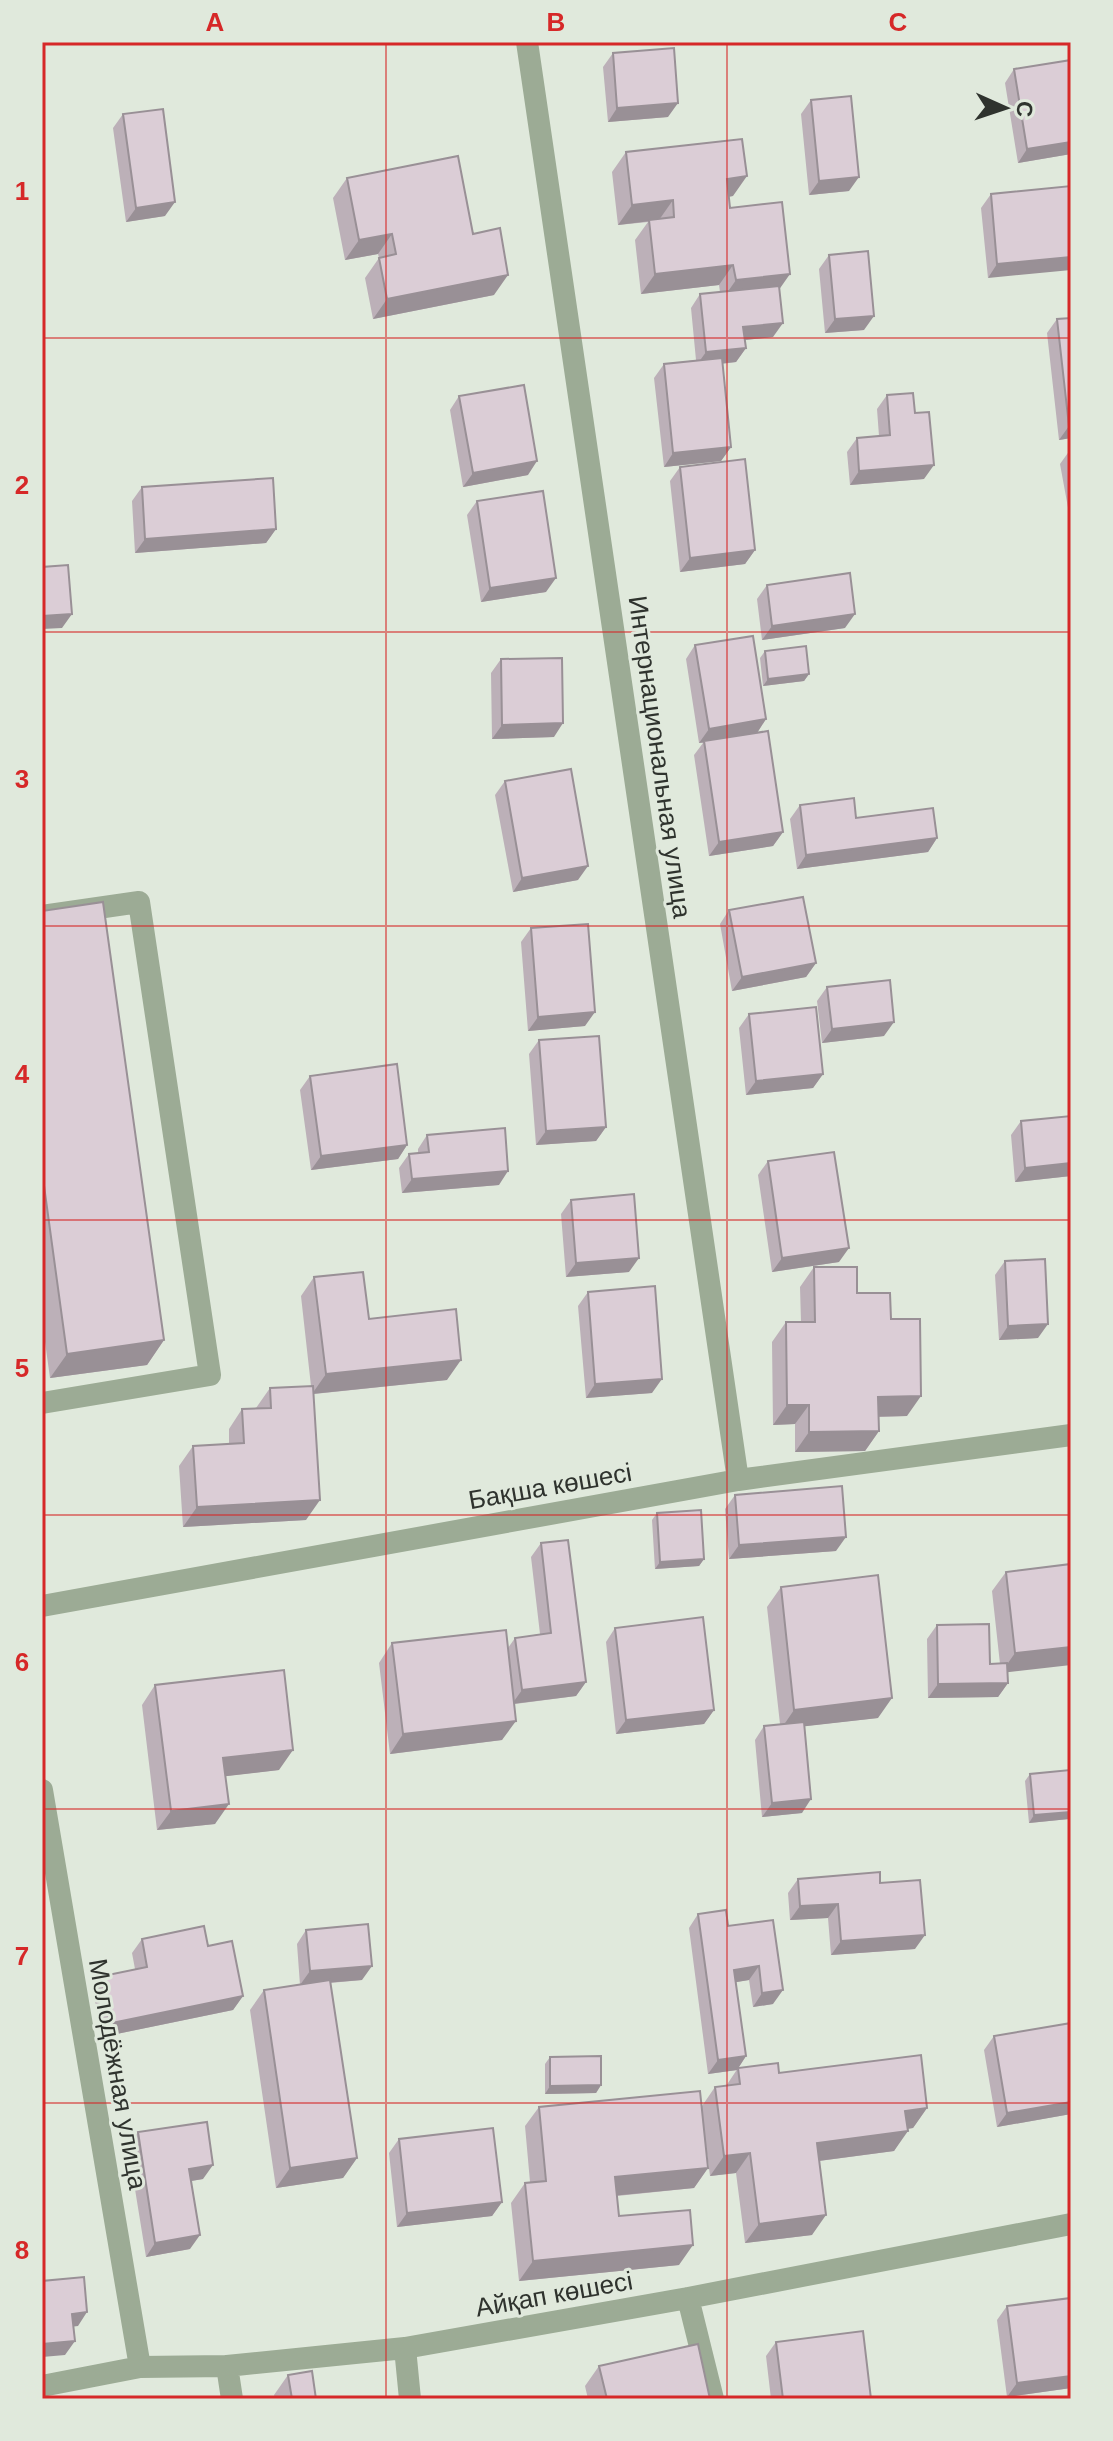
<svg xmlns="http://www.w3.org/2000/svg" width="1113" height="2441" font-family="Helvetica,sans-serif">
	<style>
		.lines { fill: none; stroke-linecap: round; stroke-linejoin: round }
		.service { stroke: #9cab95; stroke-width: 22 }
		.minor { stroke: #9cab95; stroke-width: 22 }
		.wall { fill: #bcb0b8 }
		.shaded-wall { fill: #999096 }
		.building { fill: #dbcdd6; stroke: #999096; stroke-width: 2 }
		.grid { fill: none; stroke: #d62828; stroke-width: 2; stroke-opacity: 0.55 }
		.labels { text-anchor: middle; dominant-baseline: central; stroke-width: 6; stroke-linejoin: round; paint-order: stroke }
		.street-label { font-size: 26px; fill: #2f332e; stroke: #e0e9dc }
		.neatline { fill: none; stroke: #d62828; stroke-width: 3 }
		.grid-label { font-size: 26px; text-anchor: middle; font-weight: bold; fill: #d62828 }
	</style>
	<rect width="100%" height="100%" fill="#e0e9dc"/>
	<g class="lines">
		<path class="service" d="M42 916 139 902 210 1375 42 1403"/>
		<path class="minor" d="M527 42 738 1480
			M42 1606 738 1480 1071 1435
			M42 1790 140 2367
			M688 2298 713 2399
			M405 2348 410 2399
			M227 2366 232 2399
			M42 2386 140 2367 227 2366 405 2348 688 2298 1071 2224"/>
	</g>
	<path class="wall" d="M613 53 668 117 608 122 603 67Z
		M1071 60V154L1018 163 1005 83 1014 69Z
		M811 100 849 191 809 195 801 114Z
		M123 114 165 216 126 222 113 128Z
		M626 152 733 196 728 197 730 208 779 289 773 337 745 340 746 348 736 362 722 364 731 447 721 461 664 467 654 378 664 364 696 360 691 308 700 294 720 292 719 285 641 294 635 240 648 222 618 225 612 172Z
		M347 178 473 234 494 295 373 319 365 278 379 258 378 254 345 260 333 198Z
		M1071 186 988 278 981 208 991 194Z
		M829 255 864 330 825 333 819 269Z
		M1071 318V438L1059 440 1047 333 1057 319Z
		M887 395 915 413 924 479 850 485 847 452 857 438 879 436 877 409Z
		M459 396 528 475 463 487 450 410Z
		M1070 450H1071V524L1060 464Z
		M680 467 755 550 745 564 680 572 670 481Z
		M142 487 276 529 266 543 135 553 132 501Z
		M477 501 546 592 481 602 467 515Z
		M767 585 845 628 762 640 757 599Z
		M695 645 766 719 757 733 783 832 773 846 709 856 694 755 703 743H699L686 659Z
		M765 651 809 674 804 681 763 686 760 658Z
		M501 659 554 737 492 739 491 673Z
		M505 781 578 880 513 892 495 795Z
		M800 805 856 818 937 838 928 852 797 869 790 819Z
		M729 910 816 963 806 977 732 991 720 924Z
		M42 911 164 1340 147 1365 50 1378 42 1320Z
		M531 928 585 1026 528 1031 521 942Z
		M827 987 884 1036 822 1043 817 1001Z
		M749 1014 823 1074 813 1088 746 1095 739 1028Z
		M539 1040 606 1127 596 1141 536 1145 529 1054Z
		M310 1076 407 1145 398 1159 311 1170 300 1090Z
		M1071 1116V1176L1015 1182 1011 1135 1021 1121Z
		M427 1135 499 1185 402 1193 399 1168 409 1154 418 1153V1149Z
		M768 1161 839 1262 772 1272 758 1175Z
		M571 1200 629 1272 566 1277 561 1214Z
		M1005 1261 1038 1338 999 1340 995 1275Z
		M814 1267 857 1293 891 1319 907 1416 878 1417 879 1431 865 1451 795 1452V1424L773 1425 772 1342 786 1322H801L800 1287Z
		M314 1277 447 1380 314 1394 306 1520 183 1527 179 1466 193 1446 229 1444V1429L242 1409 256 1408 270 1388 311 1386 301 1296Z
		M588 1292 652 1393 586 1398 578 1306Z
		M735 1495 836 1551 729 1559 725 1509Z
		M657 1513 704 1559 699 1566 655 1569 652 1520Z
		M541 1543 586 1682 576 1696 515 1704 502 1740 390 1754 379 1663 392 1643 508 1648 515 1638 540 1634 531 1557Z
		M1071 1564 1007 1673 1008 1683 998 1697 928 1698 927 1639 937 1625 990 1664H1000L992 1591 1006 1572Z
		M781 1587 878 1718 805 1726 802 1813 762 1817 755 1740 764 1726 780 1724 767 1607Z
		M615 1628 714 1710 704 1724 616 1734 606 1642Z
		M155 1685 279 1770 226 1776 215 1824 157 1830 142 1705Z
		M1030 1774 1069 1819 1029 1823 1025 1781Z
		M798 1879 880 1883 915 1949 831 1955 828 1918 790 1920 788 1893Z
		M698 1914 728 1926 773 1920V2004L753 2007 749 1980 736 1982 746 2056 737 2070 708 2074 689 1928Z
		M306 1930 362 1980 330 1983 357 2158 343 2178 276 2188 250 2010 264 1990 300 1985 297 1944Z
		M142 1939 208 1946 243 1996 233 2010 102 2037 93 1990 103 1976 135 1969 132 1953Z
		M1071 2023V2114L997 2127 984 2050 994 2036Z
		M550 2057 601 2085 596 2093 545 2094V2064Z
		M738 2068 779 2073 927 2108 913 2128 907 2129 894 2151 819 2161 812 2235 745 2243 736 2173 710 2176 704 2131 708 2168 694 2188 617 2196 619 2216 679 2265 519 2281 511 2203 525 2183 530 2182 525 2126 539 2107 702 2106 715 2087 726 2086Z
		M138 2132 203 2179 191 2181 190 2249 146 2257 128 2146Z
		M399 2139 502 2202 492 2216 397 2227 389 2153Z
		M1007 2306 1071 2388 1007 2397 997 2320Z
		M776 2342 871 2399H771L766 2356Z
		M599 2366 710 2399H588L585 2386Z
		M288 2375 316 2399H275L274 2395Z"/>
	<path class="shaded-wall" d="M678 103 668 117 608 122 617 108Z
		M1071 142V154L1018 163 1027 149Z
		M747 176 733 196 713 199 727 179Z
		M859 177 849 191 809 195 819 181Z
		M673 200 659 220 618 225 632 205Z
		M175 202 165 216 126 222 136 208Z
		M392 234 378 254 345 260 359 240Z
		M1071 257V270L988 278 997 264Z
		M733 265 719 285 641 294 655 274Z
		M790 274 776 294 722 300 736 280Z
		M508 275 494 295 373 319 387 299Z
		M874 316 864 330 825 333 835 319Z
		M783 323 773 337 734 341 743 327Z
		M746 348 736 362 696 366 706 352Z
		M1069 426H1071V438L1059 440Z
		M731 447 721 461 664 467 673 453Z
		M537 461 528 475 463 487 473 473Z
		M934 465 924 479 850 485 859 471Z
		M276 529 266 543 135 553 145 539Z
		M755 550 745 564 680 572 690 558Z
		M556 578 546 592 481 602 490 588Z
		M72 614 62 628 42 629V616Z
		M855 614 845 628 762 640 772 626Z
		M809 674 804 681 763 686 768 679Z
		M766 719 757 733 699 743 709 729Z
		M563 723 554 737 492 739 502 725Z
		M783 832 773 846 709 856 719 842Z
		M937 838 928 852 797 869 806 855Z
		M588 866 578 880 513 892 522 878Z
		M816 963 806 977 732 991 742 977Z
		M595 1012 585 1026 528 1031 538 1017Z
		M894 1022 884 1036 822 1043 832 1029Z
		M823 1074 813 1088 746 1095 756 1081Z
		M606 1127 596 1141 536 1145 546 1131Z
		M407 1145 398 1159 311 1170 321 1156Z
		M1071 1163V1176L1015 1182 1025 1168Z
		M508 1171 499 1185 402 1193 412 1179Z
		M849 1248 839 1262 772 1272 782 1258Z
		M639 1258 629 1272 566 1277 576 1263Z
		M1048 1324 1038 1338 999 1340 1008 1326Z
		M164 1340 147 1365 50 1378 67 1354Z
		M461 1360 447 1380 312 1394 326 1374Z
		M662 1379 652 1393 586 1398 595 1384Z
		M921 1396 907 1416 864 1417 878 1397Z
		M787 1405H809L795 1424 773 1425Z
		M879 1431 865 1451 795 1452 809 1432Z
		M320 1500 306 1520 183 1527 197 1507Z
		M846 1537 836 1551 729 1559 739 1545Z
		M704 1559 699 1566 655 1569 660 1562Z
		M1071 1647V1665L1001 1673 1015 1653Z
		M586 1682 576 1696 512 1704 522 1690Z
		M1008 1683 998 1697 928 1698 938 1684Z
		M892 1698 878 1718 781 1729 794 1710Z
		M714 1710 704 1724 616 1734 626 1720Z
		M516 1721 502 1740 390 1754 403 1734Z
		M293 1750 279 1770 210 1778 223 1758Z
		M811 1799 802 1813 762 1817 772 1803Z
		M229 1804 215 1824 157 1830 171 1811Z
		M1071 1812V1816L1069 1819 1029 1823 1034 1815Z
		M838 1904 828 1918 790 1920 800 1906Z
		M925 1935 915 1949 831 1955 841 1941Z
		M372 1966 362 1980 300 1985 310 1971Z
		M759 1966 749 1980 725 1984 734 1970Z
		M783 1990 773 2004 753 2007 762 1993Z
		M243 1996 233 2010 102 2037 112 2023Z
		M746 2056 737 2070 708 2074 718 2060Z
		M601 2085 596 2093 545 2094 550 2086Z
		M1071 2102V2114L997 2127 1007 2113Z
		M927 2108 913 2128 891 2131 905 2111Z
		M908 2131 894 2151 803 2163 817 2143Z
		M750 2153 736 2173 710 2176 724 2156Z
		M357 2158 343 2178 276 2188 290 2168Z
		M213 2165 203 2179 179 2183 189 2169Z
		M708 2168 694 2188 601 2197 615 2177Z
		M502 2202 492 2216 397 2227 407 2213Z
		M826 2215 812 2235 745 2243 759 2224Z
		M200 2235 190 2249 146 2257 155 2243Z
		M693 2245 679 2265 519 2281 533 2261Z
		M87 2312 78 2326 62 2328 72 2314Z
		M75 2341 65 2355 42 2357V2344Z
		M1071 2376V2388L1007 2397 1017 2383Z"/>
	<path class="building" d="M674 48 678 103 617 108 613 53Z
		M1071 60V142L1027 149 1014 69Z
		M851 96 859 177 819 181 811 100Z
		M163 109 175 202 136 208 123 114Z
		M742 139 747 176 727 179 730 208 782 202 790 274 736 280 733 265 655 274 649 220 674 217 673 200 632 205 626 152Z
		M458 156 473 234 500 228 508 275 387 299 379 258 396 254 392 234 359 240 347 178Z
		M1071 186V257L997 264 991 194Z
		M868 251 874 316 835 319 829 255Z
		M779 286 783 323 743 327 746 348 706 352 700 294Z
		M1071 318V426H1069L1057 319Z
		M722 358 731 447 673 453 664 364Z
		M524 385 537 461 473 473 459 396Z
		M913 393 915 413 929 412 934 465 859 471 857 438 890 435 887 395Z
		M745 459 755 550 690 558 680 467Z
		M273 478 276 529 145 539 142 487Z
		M543 491 556 578 490 588 477 501Z
		M68 565 72 614 42 616V567Z
		M850 573 855 614 772 626 767 585Z
		M753 636 766 719 709 729 695 645Z
		M806 646 809 674 768 679 765 651Z
		M562 658 563 723 502 725 501 659Z
		M768 731 783 832 719 842 704 741Z
		M571 769 588 866 522 878 505 781Z
		M854 798 856 818 933 808 937 838 806 855 800 805Z
		M803 897 816 963 742 977 729 910Z
		M103 902 164 1340 67 1354 42 1171V911Z
		M588 924 595 1012 538 1017 531 928Z
		M890 980 894 1022 832 1029 827 987Z
		M816 1007 823 1074 756 1081 749 1014Z
		M599 1036 606 1127 546 1131 539 1040Z
		M397 1064 407 1145 321 1156 310 1076Z
		M1071 1116V1163L1025 1168 1021 1121Z
		M505 1128 508 1171 412 1179 409 1154 429 1152 427 1135Z
		M834 1152 849 1248 782 1258 768 1161Z
		M634 1194 639 1258 576 1263 571 1200Z
		M1045 1259 1048 1324 1008 1326 1005 1261Z
		M814 1267H857V1293H890L891 1319H920L921 1396 878 1397 879 1431 809 1432V1405H787L786 1322H815Z
		M363 1272 369 1319 456 1309 461 1360 326 1374 314 1277Z
		M655 1286 662 1379 595 1384 588 1292Z
		M313 1386 320 1500 197 1507 193 1446 244 1443 242 1409 271 1408 270 1388Z
		M842 1486 846 1537 739 1545 735 1495Z
		M701 1510 704 1559 660 1562 657 1513Z
		M568 1540 586 1682 522 1690 515 1638 551 1633 541 1543Z
		M1071 1564V1647L1015 1653 1006 1572Z
		M878 1575 892 1698 794 1710 781 1587Z
		M703 1617 714 1710 626 1720 615 1628Z
		M989 1624 990 1664 1007 1663 1008 1683 938 1684 937 1625Z
		M506 1630 516 1721 403 1734 392 1643Z
		M284 1670 293 1750 223 1758 229 1804 171 1811 155 1685Z
		M804 1722 811 1799 772 1803 764 1726Z
		M1070 1770 1071 1812 1034 1815 1030 1774Z
		M880 1872V1883L920 1880 925 1935 841 1941 838 1904 800 1906 798 1879Z
		M726 1910 728 1926 773 1920 783 1990 762 1993 759 1966 734 1970 746 2056 718 2060 698 1914Z
		M368 1924 372 1966 310 1971 306 1930Z
		M204 1926 208 1946 232 1941 243 1996 112 2023 103 1976 147 1967 142 1939Z
		M330 1980 357 2158 290 2168 264 1990Z
		M1071 2023V2102L1007 2113 994 2036Z
		M921 2055 927 2108 905 2111 908 2131 817 2143 826 2215 759 2224 750 2153 724 2156 715 2087 740 2084 738 2068 778 2063 779 2073Z
		M601 2056V2085L550 2086V2057Z
		M700 2091 708 2168 615 2177 619 2216 690 2210 693 2245 533 2261 525 2183 546 2181 539 2107Z
		M207 2122 213 2165 189 2169 200 2235 155 2243 138 2132Z
		M493 2128 502 2202 407 2213 399 2139Z
		M84 2277 87 2312 72 2314 75 2341 42 2344V2281Z
		M1071 2298V2376L1017 2383 1007 2306Z
		M863 2331 871 2399H783L776 2342Z
		M698 2344 710 2399H607L599 2366Z
		M312 2371 316 2399H292L288 2375Z"/>
	<path class="grid" d="M386 42V2399M727 42V2399M42 338H1071M42 632H1071M42 926H1071M42 1220H1071M42 1515H1071M42 1809H1071M42 2103H1071"/>
	<g class="labels">
		<g class="street-label">
			<text transform="translate(660 757) rotate(82)">Интернациональная улица</text>
			<text transform="translate(550 1486) rotate(-10)">Бақша көшесі</text>
			<text transform="translate(118 2074) rotate(80)">Молодёжная улица</text>
			<text transform="translate(554 2294) rotate(-10)">Айқап көшесі</text>
		</g>
	</g>
	<rect width="1113" height="2441" fill="none" stroke="#e0e9dc" stroke-width="88"/>
	<g transform="translate(1005 108) rotate(93)" stroke="#e0e9dc" stroke-width="6" paint-order="stroke">
	<path d="M0-6L14 30L0 20L-14 30Z" fill="#2f332e"/>
	<text y="-12" font-size="22" font-weight="bold" text-anchor="middle" fill="#2f332e">С</text>
	</g>
	<rect x="44" y="44" width="1025" height="2353" class="neatline"/>
	<g class="grid-label">
		<text x="215" y="31">A</text>
		<text x="556" y="31">B</text>
		<text x="898" y="31">C</text>
		<text x="22" y="200">1</text>
		<text x="22" y="494">2</text>
		<text x="22" y="788">3</text>
		<text x="22" y="1083">4</text>
		<text x="22" y="1377">5</text>
		<text x="22" y="1671">6</text>
		<text x="22" y="1965">7</text>
		<text x="22" y="2259">8</text>
	</g>
</svg>
